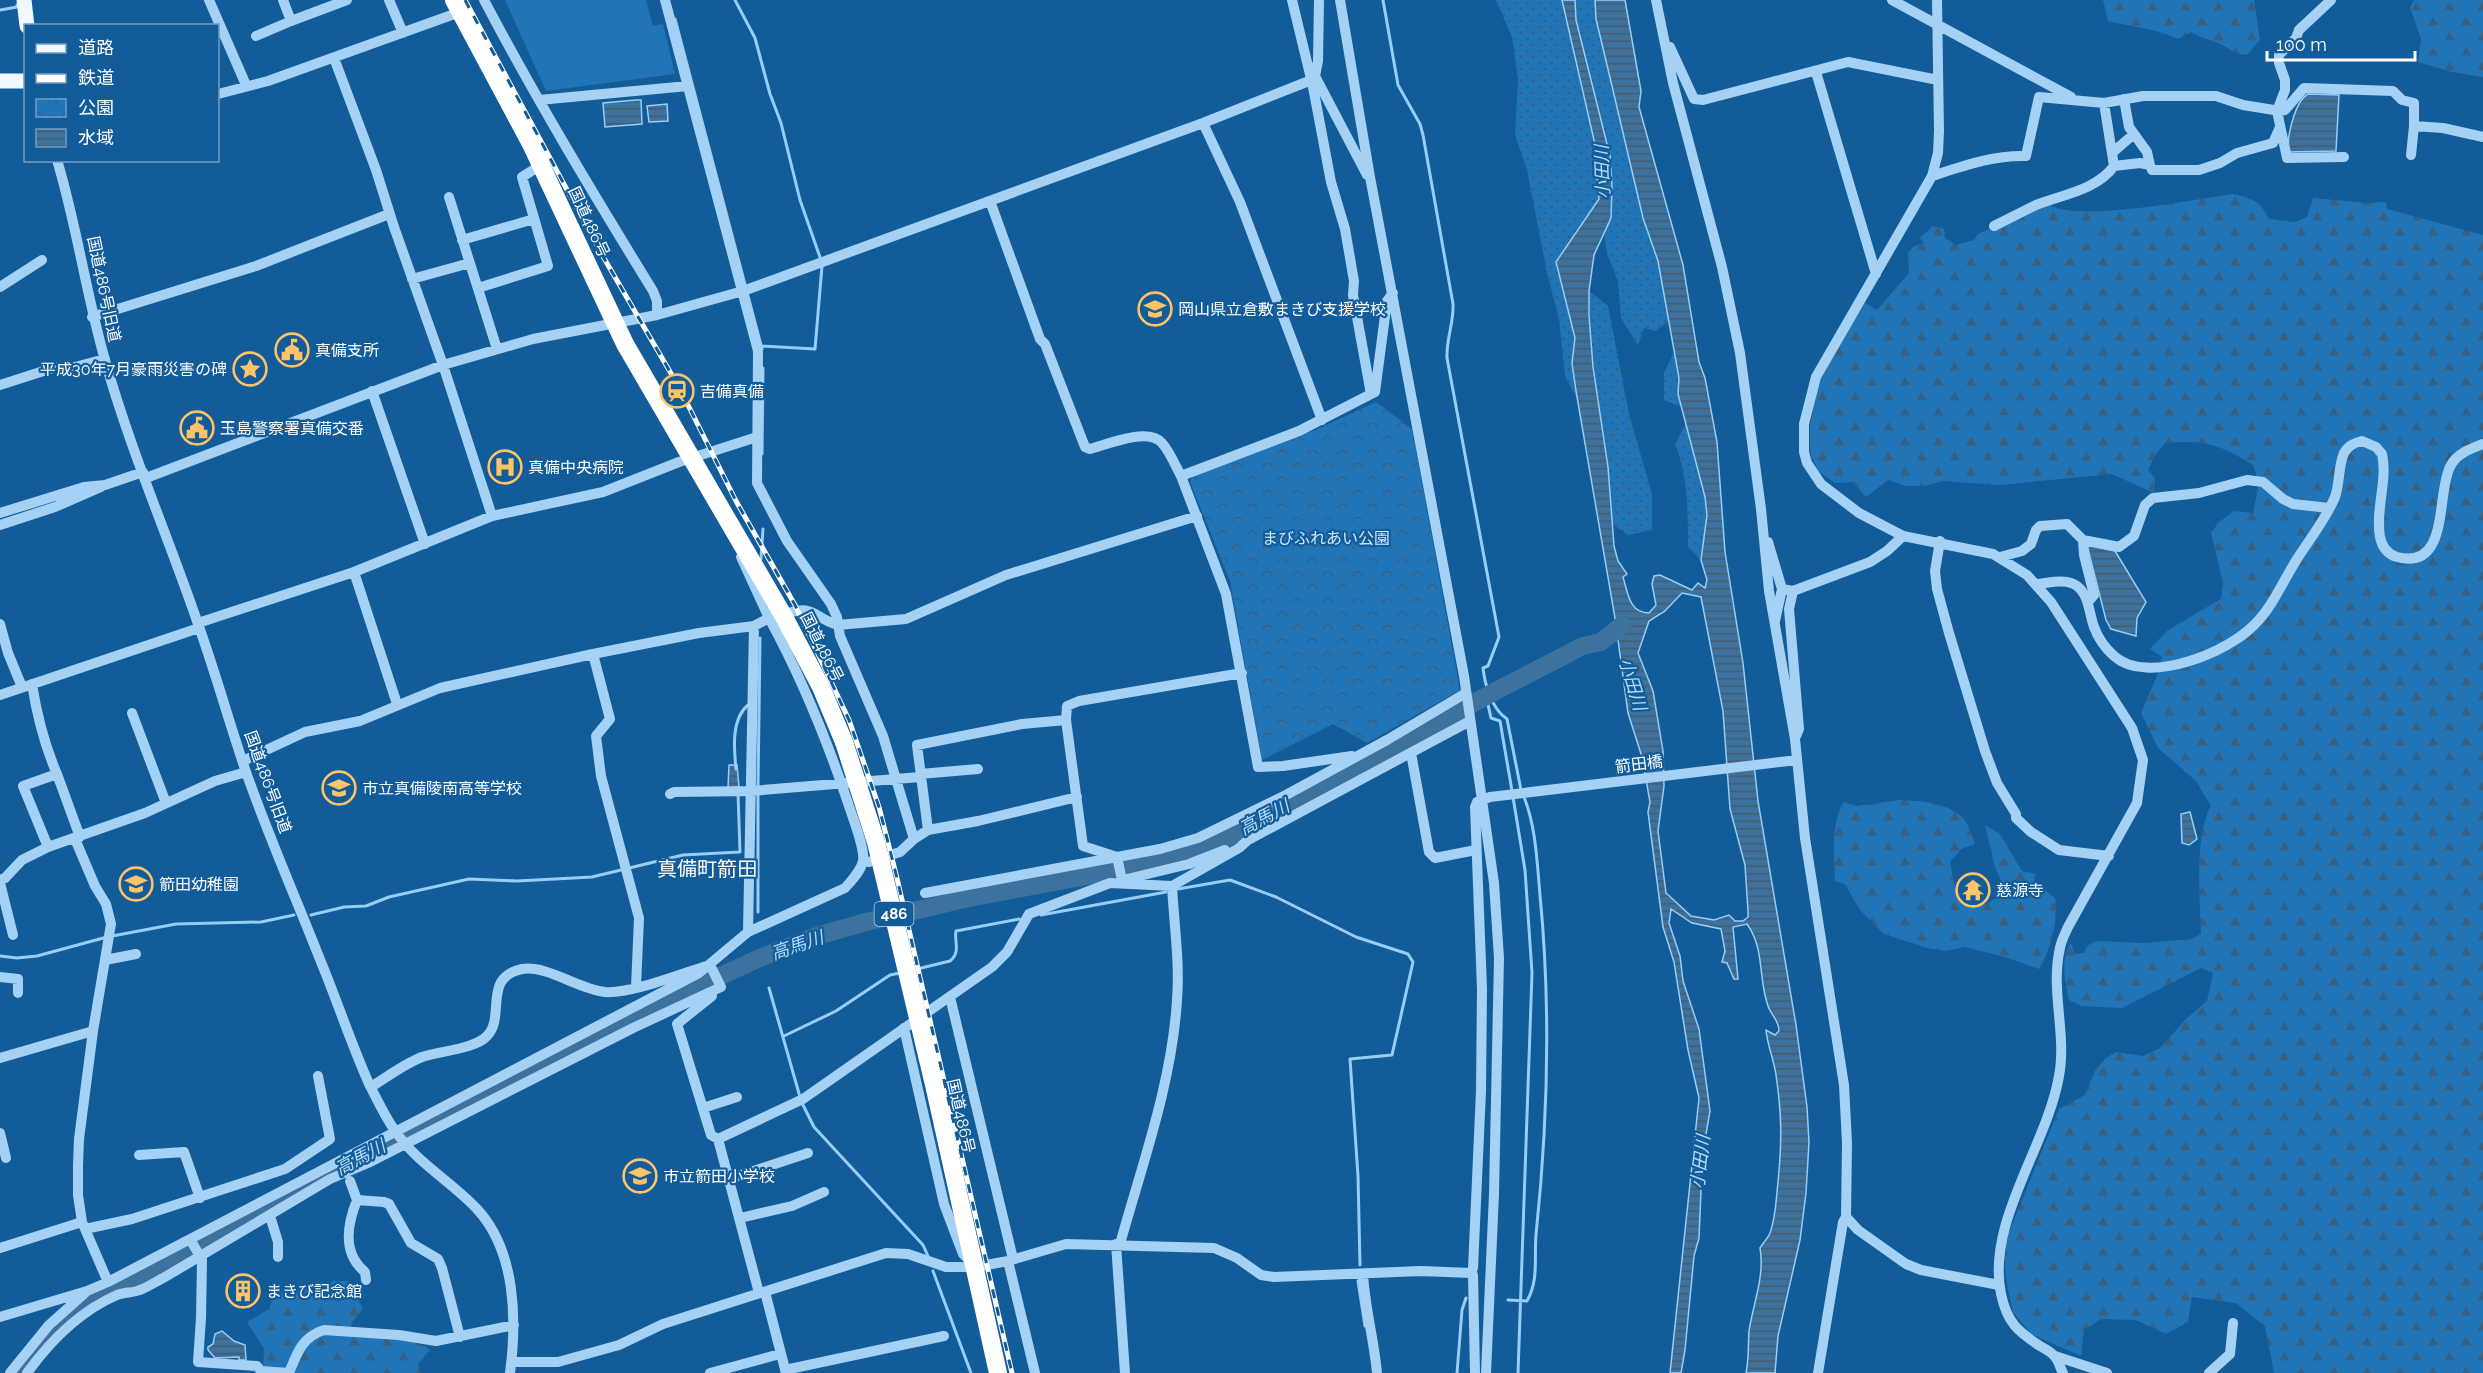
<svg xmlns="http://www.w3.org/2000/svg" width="2483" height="1373" font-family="Raleway,'Noto Sans JP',sans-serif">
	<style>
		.grass { fill: url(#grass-dots) }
		.forest { fill: url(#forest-firs) }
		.park { fill: url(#park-crowns) }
		.pitch { fill: #2175b7 }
		.water { fill: url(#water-rules); stroke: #97cef7; stroke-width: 1.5; fill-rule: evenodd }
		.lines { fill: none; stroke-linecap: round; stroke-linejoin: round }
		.stream { stroke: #97cef7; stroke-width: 3 }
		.river { stroke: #3d719e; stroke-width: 18 }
		.minor { stroke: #a5d1f4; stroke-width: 10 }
		.major { stroke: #f2f8ff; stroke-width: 15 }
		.highway { stroke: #fff; stroke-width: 18 }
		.rail-casing { stroke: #fff; stroke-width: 5 }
		.rail { stroke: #125c9a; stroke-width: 3; stroke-dasharray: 9; stroke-linecap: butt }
		.highway-bridge { stroke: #fff; stroke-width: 18 }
		.labels { text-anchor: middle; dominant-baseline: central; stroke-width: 4.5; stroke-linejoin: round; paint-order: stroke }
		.shield { fill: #125c9a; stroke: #b8cee1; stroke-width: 1.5 }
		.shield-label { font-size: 15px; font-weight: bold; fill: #fff }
		.street-label { font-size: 16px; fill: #fff; stroke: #125c9a }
		.poi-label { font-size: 16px; fill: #fff; stroke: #125c9a; text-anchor: start }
		.park-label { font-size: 16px; fill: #cde8fe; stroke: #125c9a }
		.water-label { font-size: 18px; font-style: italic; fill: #b2dbfa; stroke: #125c9a }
		.quarter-label { font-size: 20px; fill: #fff; stroke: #125c9a }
	</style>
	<defs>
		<pattern id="grass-dots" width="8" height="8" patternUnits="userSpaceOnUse" patternTransform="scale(1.5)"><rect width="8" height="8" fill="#2175b7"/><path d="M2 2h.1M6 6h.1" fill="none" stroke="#366082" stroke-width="1.8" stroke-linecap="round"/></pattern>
		<pattern id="forest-firs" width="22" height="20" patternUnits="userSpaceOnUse" patternTransform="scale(1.5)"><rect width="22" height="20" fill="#2175b7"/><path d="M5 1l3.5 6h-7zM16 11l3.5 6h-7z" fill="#366082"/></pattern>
		<pattern id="park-crowns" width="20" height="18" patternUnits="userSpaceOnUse" patternTransform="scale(1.5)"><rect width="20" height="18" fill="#2175b7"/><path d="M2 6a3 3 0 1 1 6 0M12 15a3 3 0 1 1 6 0" fill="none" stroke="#366082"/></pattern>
		<pattern id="water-rules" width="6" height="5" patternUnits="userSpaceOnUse" patternTransform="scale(1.5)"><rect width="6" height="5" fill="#3d719e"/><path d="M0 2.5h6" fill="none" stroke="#465b6d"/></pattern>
	</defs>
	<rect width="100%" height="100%" fill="#125c9a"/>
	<path class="grass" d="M1496 0H1562L1594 140 1599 199 1556 262 1575 338 1572 363 1580 404 1565 376 1559 319 1547 273 1527 170 1515 135 1518 79 1512 37Z
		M1575 0H1595L1596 19 1612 86 1643 218 1658 261 1669 320 1656 331 1644 328 1638 345 1621 318 1618 281 1607 254 1604 234 1611 218 1610 156 1576 20Z
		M1589 291 1608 306 1629 414 1652 494V530L1628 535 1612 524 1608 467 1593 367Z
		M1674 352 1679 378 1678 394 1682 407 1664 400V373Z
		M1686 424 1705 497 1707 515 1701 560 1688 547C1688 513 1688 476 1675 444Z"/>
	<path class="forest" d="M2103 0H2254L2260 40 2247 55C2231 53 2232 49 2220 44 2209 39 2203 39 2191 32L2178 39C2155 28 2132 27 2108 21Z
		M2414 0H2483V77L2452 72 2418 62 2421 39 2410 7Z
		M2233 194C2252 198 2260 201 2269 219L2296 222 2307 217 2313 198 2367 203 2386 202 2387 209 2483 235V1373H2274L2265 1326 2236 1303 2192 1297 2188 1322 2166 1334 2136 1320 2101 1319 2084 1330 2081 1356 2031 1334 2013 1312 2007 1285 2004 1255 2009 1232 2059 1109 2085 1095 2095 1071 2106 1058 2116 1052 2143 1056 2160 1048 2187 1018 2207 1001 2213 973 2201 968 2122 1008 2081 1006 2069 1000C2065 981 2060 960 2071 943L2075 954 2084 953 2087 946 2096 941 2143 943 2191 939 2201 934C2200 900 2194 835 2211 806L2196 781 2158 748 2141 713 2157 676 2162 657 2150 649 2168 630 2221 599 2223 583 2211 533 2219 522 2234 511 2253 513 2259 483 2253 465C2219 444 2205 440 2165 443L2155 455 2148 470 2155 478 2154 493 2112 474 2000 485 1942 481 1924 486H1906L1888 480 1866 497 1853 482 1835 483 1818 471 1810 452V427L1818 385 1838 346 1865 303 1877 310 1909 273 1908 253 1914 246 1924 243 1920 238 1933 226 1944 229 1945 238 1956 245 1974 240 1978 234 1997 225 2050 205C2077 223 2196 199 2233 194Z
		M1900 800C1921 801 1946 802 1963 818 1969 824 1972 837 1975 844L1961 849 1950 862 1955 888 1983 905 1999 897 2003 885 1995 867 1985 825 2000 834 2022 871 2036 874 2034 881 2055 898C2058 922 2051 949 2039 969L2005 957 1965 947 1945 951 1927 948 1884 934 1859 909 1845 884 1835 881C1834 853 1831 827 1843 802L1857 806Z
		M333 1281H349L363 1309 352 1322 349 1336C376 1338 408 1334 430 1350L418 1364 421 1373H263L264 1349 247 1322 269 1309 275 1294 297 1289 323 1290Z"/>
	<path class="park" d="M1376 402 1412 429 1460 690 1367 743 1333 724 1262 760 1230 581 1190 482 1193 475 1320 428Z"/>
	<path class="pitch" d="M505 0H646L653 26 663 24 675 74 546 91Z"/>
	<path class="water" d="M1562 0H1575L1576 20 1610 156 1612 187 1611 218 1594 255 1589 291V315L1593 367 1608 467 1614 546 1618 561 1627 574 1623 577C1628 593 1629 613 1649 613L1656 605 1652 584 1654 576 1660 575 1692 590 1698 583 1705 588 1707 580 1701 560 1707 515 1705 497 1678 394 1679 378 1658 261 1643 218 1612 86 1596 19 1595 0H1625L1641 91 1639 107 1683 265 1699 362 1705 378 1717 442 1725 552 1743 663 1758 801 1796 1025 1807 1107 1809 1142 1806 1193 1800 1240 1778 1336 1775 1373H1746C1749 1359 1748 1345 1749 1331 1753 1304 1765 1276 1760 1248 1763 1243 1768 1238 1770 1233 1776 1217 1776 1199 1778 1182 1782 1141 1782 1116 1776 1075 1774 1060 1767 1044 1766 1030L1775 1035 1779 1031C1779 1020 1771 1015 1768 1006 1758 978 1765 949 1747 924L1733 927 1738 979H1734L1727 963 1722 962 1725 951 1721 929 1692 923 1671 909 1669 923 1680 956 1683 981 1699 1029 1710 1111 1699 1175 1701 1191 1699 1238 1694 1256 1685 1350 1681 1373H1670L1699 1098 1688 1050 1674 962 1663 927 1648 812 1650 802 1642 757 1628 713 1615 618 1576 391 1572 363 1575 338 1556 262 1599 199 1594 140ZM1682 593 1701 597 1723 711 1730 809 1745 865 1748 911V917L1743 921H1735L1729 915 1714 920 1691 916 1666 893 1658 831 1664 786 1663 751 1653 691 1638 653 1649 621 1665 611Z
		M2308 94 2339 95 2336 151 2289 152C2286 138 2295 101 2308 94Z
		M636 100H641L642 124 605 127 603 103Z
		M667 104 668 121 649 122 647 106Z
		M2087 545 2115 551 2146 602 2137 618 2136 636 2111 629 2106 620Z
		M729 765H737L739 787 728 788Z
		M2190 812 2197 839 2189 845 2182 843 2181 814Z
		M222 1331 234 1341 245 1345 246 1360H239V1357L215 1358 208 1350V1347L213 1344 215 1334Z"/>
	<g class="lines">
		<path class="stream" d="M735 0 755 38 770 94 781 123 800 200 821 260
			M1383 0 1398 85 1420 124 1423 135 1453 304C1454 323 1446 339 1447 358L1499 637 1488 666 1483 668C1485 686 1492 709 1507 719L1521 790
			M0 10 17 7V5
			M675 19 762 349
			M762 346 815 349 822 266
			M762 454 763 368
			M761 559 763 529
			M1486 696 1491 718 1500 721 1512 791
			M736 769C734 749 731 719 748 705
			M758 787 760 638
			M758 793V912
			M1513 797 1525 870 1532 973 1518 1373
			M1178 889 1230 880 1276 897 1356 937 1408 954 1413 962 1392 1055 1350 1059 1358 1176 1360 1265
			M311 915 344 907 366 906 389 897 469 879 517 881 592 877 683 855 740 852 738 793
			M1041 915 1166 892
			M761 953 763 961
			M0 956 17 958 37 956 107 937 176 924 261 922 294 915
			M913 970 950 961C961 952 954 942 956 931L1019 919
			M769 988 800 1097
			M784 1036 836 1011 890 975 900 973
			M802 1103 814 1127 923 1245 928 1256
			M933 1271 971 1373
			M1358 1281 1365 1326
			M1508 1300 1527 1301C1539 1280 1534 1258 1536 1235 1548 1121 1551 1008 1540 895 1537 862 1536 827 1524 797
			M1457 1373 1462 1310 1466 1298"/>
		<path class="river" d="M19 1373 36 1349 61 1323 95 1296 165 1263 320 1177 506 1081 701 985 762 957 820 935 866 922 969 898 1140 866 1215 844 1278 812 1490 694 1583 646 1601 642 1622 625"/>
		<path class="minor" d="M209 0 246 85
			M283 0 291 21 347 0
			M389 0 403 33
			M484 0C536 99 594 195 653 291L657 301V315
			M665 0 758 351 757 483 787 541 831 604 837 617 840 636 883 736 914 839
			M1292 0 1313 87 1331 182 1345 229 1354 281 1353 295 1371 394
			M1319 0 1318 61 1315 76 1367 175
			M1340 0 1370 177 1464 676 1494 883 1499 958 1494 1194 1486 1373
			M1656 0 1673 83 1722 267 1740 353 1761 509 1769 591 1795 739 1805 838 1844 1085 1847 1143 1846 1217 1843 1222 1818 1373
			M1892 0 2071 97
			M1937 0 1939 131 1938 153 1932 176 1816 377 1804 424V452L1807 463 1821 484 1859 513 1903 536 1993 554 2027 575 2051 602 2132 728 2143 760 2137 803 2068 927C2065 934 2061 941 2060 948 2050 990 2067 1034 2059 1076 2047 1146 1986 1222 2001 1294 2007 1322 2017 1331 2040 1346 2045 1349 2052 1352 2055 1357 2059 1361 2060 1368 2063 1373
			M2331 0 2299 30 2296 38 2279 55V63L2285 80V90L2277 111 2287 158 2344 157
			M256 36 291 21
			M1670 47 1694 99 1703 100 1848 62 1938 80
			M334 58 376 170 394 227 443 365 492 516
			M1816 72 1876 274
			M218 94 268 81 460 12
			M2124 99 2129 127 2147 152 2150 165
			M539 100 688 86
			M1203 123 1240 202 1322 420
			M2112 153 2134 134
			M2411 155 2414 126
			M57 160C77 226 86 294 105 360 130 449 167 534 197 621 215 671 229 722 246 772 268 835 295 896 319 957 337 1000 351 1044 370 1086 378 1101 386 1119 396 1132 417 1163 452 1182 477 1209 516 1251 517 1320 510 1373
			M2114 166 2140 163 2150 165 2152 170H2199L2220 163 2237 153 2273 143 2280 127
			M1932 176C1963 166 1993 155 2026 156L2039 97 2104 103 2143 96H2216L2243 105 2280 111 2285 110 2304 88 2393 91 2402 100 2414 103V126L2443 128 2483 137
			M449 197 497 349
			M990 201 1040 339 1045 344 1085 447 1090 449C1108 444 1148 427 1162 443 1170 452 1175 465 1181 476
			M1994 226C2008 219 2022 212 2036 205 2061 195 2097 190 2114 166L2104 103
			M462 240 534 219
			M412 279 470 263
			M0 287 42 260
			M478 288 548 266 522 177 541 165
			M92 317 256 266 389 214
			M0 385 56 367H75L105 359
			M372 391 425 544
			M146 478 443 365 533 339 657 315 743 291 1203 123 1309 81 1315 76
			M0 513 84 487 105 485 143 472
			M0 525 55 507 101 487
			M2083 540 2119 547 2134 536 2145 505 2153 498 2199 493 2247 480 2263 482 2283 499 2293 504 2329 508
			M1940 541 1935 571 1937 589 1949 633 1985 751 1997 783 2016 814V818L2031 832 2059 850 2109 856
			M1768 542 1782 589 1793 591
			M2000 557 2022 551 2031 544 2036 530 2040 526 2067 524 2083 540 2084 555 2094 595 2088 602
			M354 572 397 704
			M2037 584C2049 583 2066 578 2077 586 2089 595 2089 613 2094 627 2098 638 2105 648 2114 656 2147 686 2229 652 2255 624 2273 606 2283 581 2297 559 2309 540 2326 519 2335 497 2340 483 2338 467 2344 453 2349 445 2354 443 2362 441L2376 447 2382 454C2388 480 2375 510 2380 537 2382 547 2387 554 2397 557 2450 571 2436 494 2450 467 2456 454 2470 449 2483 444
			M783 615C816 603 811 617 838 625L906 619 1006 575 1197 516
			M1775 621 1782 589
			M198 623 354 572 492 516 603 492 679 462 757 437
			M0 624 8 653 22 687
			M593 654 610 719 596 736 601 776 639 918 636 987
			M1242 673 1079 701 1067 706 1066 720 1083 846 1117 857 1160 849 1198 838 1286 795 1387 740 1466 693
			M32 684C37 716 44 744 57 774L23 786 48 847
			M0 695 199 628
			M132 713 166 803
			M1796 736 1799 729 1789 609 1793 591 1870 562 1887 551 1903 536
			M1411 753 1429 852 1435 858 1476 850
			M1352 756 1283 766 1258 767 1226 594 1181 476 1299 431 1375 392 1387 301 1393 293
			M243 761 305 732 360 721 440 688 593 654 699 633 754 626 769 618 741 557
			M57 774 80 837
			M920 774 978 769
			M670 794 674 792 751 791 920 777
			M928 830 917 745 1022 724 1066 720
			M75 839 95 886 106 904 111 924 93 1031 79 1139 78 1165V1195L82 1222 108 1282
			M863 861 869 862 900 852 914 839 928 830 978 821 1077 797
			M0 880 5 878 22 860 48 847 145 813 215 781 246 772
			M1123 880 1189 864 1225 850
			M0 883 13 935
			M925 893 1117 857 1122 880
			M748 932 754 626
			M105 960 136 954
			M0 977 18 979V993
			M712 996 677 1024 711 1135 718 1139
			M950 997 1013 1259
			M904 1028 944 1204 963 1254 969 1260
			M0 1058 93 1031
			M371 1087C387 1077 404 1064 422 1057 439 1051 475 1049 487 1036 506 1017 482 977 522 969 547 965 578 989 605 992 632 994 682 973 710 965L721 987
			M703 1108 737 1097
			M0 1133 6 1158
			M139 1155 184 1152 200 1198
			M729 1179 808 1153
			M350 1181 357 1200 384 1202 389 1204 411 1243 438 1259 442 1268 460 1337
			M357 1200C347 1225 342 1253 365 1272L366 1280
			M270 1216 278 1242V1257
			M1846 1217 1858 1230 1906 1264 1921 1270 1999 1285
			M740 1218 792 1206 824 1192
			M85 1229 132 1219 285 1169 330 1139 318 1076
			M190 1239 202 1260 201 1318 198 1362 257 1366 261 1371 289 1373C297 1353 302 1337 324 1330L399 1335 436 1341 514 1325
			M1116 1244 1125 1373
			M1120 1244C1142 1165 1172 1083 1177 1000 1180 963 1174 924 1172 886
			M0 1248 82 1222
			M1008 1261 1035 1373
			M1471 1273 1473 1268 1481 1091 1482 989 1475 807 1477 802 1490 797 1797 760
			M1363 1274C1365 1308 1374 1340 1377 1373
			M765 1292 786 1373
			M759 1293 718 1139 803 1099 992 967 1007 952 1029 914 1110 883 1172 886 1239 848 1248 840 1470 721
			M0 1317 87 1291 108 1282 699 973 748 932 845 888C852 880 861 871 863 861 865 850 855 824 851 812 829 745 803 680 769 618
			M2055 1356 2107 1373
			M512 1362H558L619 1345 663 1324 886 1253 908 1254 946 1267H975L1008 1261 1066 1244 1214 1248 1237 1258 1261 1275 1274 1277 1421 1271 1471 1273 1473 1275 1475 1373
			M785 1370 944 1336
			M10 1373 49 1325 85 1293
			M27 1373C51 1340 80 1311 117 1295 125 1292 133 1293 140 1290 148 1287 157 1281 165 1277L330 1179 368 1163 633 1028 721 987
			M710 1373 780 1354
			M2209 1373 2230 1354 2233 1323"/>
		<path class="major" d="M24 0 27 26
			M0 81H26"/>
		<path class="highway" d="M454 0 531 144 625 344 783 615 821 687 844 742
			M935 1089 998 1373"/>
		<defs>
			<path id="rail" d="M465 0 601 253 680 389 736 501 795 605 849 720 879 807 896 874 1012 1373"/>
		</defs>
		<use href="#rail" class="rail-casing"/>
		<use href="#rail" class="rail"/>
		<path class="highway-bridge" d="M844 742 876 842 935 1089"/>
	</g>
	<defs>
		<symbol id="school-ring" viewBox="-11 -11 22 22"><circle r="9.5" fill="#125c9a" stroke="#ffc368" stroke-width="1.5"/><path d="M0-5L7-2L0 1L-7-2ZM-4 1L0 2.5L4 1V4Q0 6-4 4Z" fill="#ffc368"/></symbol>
		<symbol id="civic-ring" viewBox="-11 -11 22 22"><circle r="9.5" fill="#125c9a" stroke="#ffc368" stroke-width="1.5"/><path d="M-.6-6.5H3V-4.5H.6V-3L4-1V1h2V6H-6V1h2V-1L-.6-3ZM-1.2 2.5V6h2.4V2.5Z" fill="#ffc368"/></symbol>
		<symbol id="sight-ring" viewBox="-11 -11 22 22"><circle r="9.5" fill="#125c9a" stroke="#ffc368" stroke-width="1.5"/><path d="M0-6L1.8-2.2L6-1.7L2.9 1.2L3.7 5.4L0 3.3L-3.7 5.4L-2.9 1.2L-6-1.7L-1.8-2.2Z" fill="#ffc368"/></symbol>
		<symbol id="station-ring" viewBox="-11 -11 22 22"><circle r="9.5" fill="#125c9a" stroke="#ffc368" stroke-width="1.5"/><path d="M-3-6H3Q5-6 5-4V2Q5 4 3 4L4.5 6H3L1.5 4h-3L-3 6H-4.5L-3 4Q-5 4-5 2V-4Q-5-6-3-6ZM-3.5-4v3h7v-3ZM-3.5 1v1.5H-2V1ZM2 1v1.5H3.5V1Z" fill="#ffc368"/></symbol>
		<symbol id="hospital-ring" viewBox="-11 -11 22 22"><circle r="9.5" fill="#125c9a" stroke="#ffc368" stroke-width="1.5"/><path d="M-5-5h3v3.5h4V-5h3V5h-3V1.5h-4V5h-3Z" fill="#ffc368"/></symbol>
		<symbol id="temple-ring" viewBox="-11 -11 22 22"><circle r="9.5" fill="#125c9a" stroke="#ffc368" stroke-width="1.5"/><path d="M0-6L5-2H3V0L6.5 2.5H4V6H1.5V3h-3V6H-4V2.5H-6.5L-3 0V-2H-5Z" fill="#ffc368"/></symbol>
		<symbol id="building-ring" viewBox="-11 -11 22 22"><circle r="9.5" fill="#125c9a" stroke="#ffc368" stroke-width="1.5"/><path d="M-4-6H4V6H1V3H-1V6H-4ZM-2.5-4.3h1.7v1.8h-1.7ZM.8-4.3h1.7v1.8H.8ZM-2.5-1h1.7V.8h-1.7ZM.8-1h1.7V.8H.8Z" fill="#ffc368"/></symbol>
	</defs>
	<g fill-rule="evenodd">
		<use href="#school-ring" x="1136" y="290" width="38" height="38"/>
		<use href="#civic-ring" x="273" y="331" width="38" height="38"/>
		<use href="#sight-ring" x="231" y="350" width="38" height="38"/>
		<use href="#station-ring" x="658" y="372" width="38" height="38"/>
		<use href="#civic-ring" x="178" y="409" width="38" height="38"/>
		<use href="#hospital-ring" x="486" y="448" width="38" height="38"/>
		<use href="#school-ring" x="320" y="769" width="38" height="38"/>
		<use href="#school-ring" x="117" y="865" width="38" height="38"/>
		<use href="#temple-ring" x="1954" y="871" width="38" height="38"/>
		<use href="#school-ring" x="621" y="1157" width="38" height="38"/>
		<use href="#building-ring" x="224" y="1272" width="38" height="38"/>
	</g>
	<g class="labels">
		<rect class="shield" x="874.5" y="902" width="39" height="24" rx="4.5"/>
		<g class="shield-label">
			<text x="894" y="914">486</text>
		</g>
		<g class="street-label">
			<text transform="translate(589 222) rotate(65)">国道486号</text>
			<text transform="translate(104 289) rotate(78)">国道486号旧道</text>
			<text transform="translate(822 647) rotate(63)">国道486号</text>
			<text transform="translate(1639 764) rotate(-7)">箭田橋</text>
			<text transform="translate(268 782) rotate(70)">国道486号旧道</text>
			<text transform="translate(961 1116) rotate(77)">国道486号</text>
		</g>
		<g class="poi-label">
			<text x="1178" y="309">岡山県立倉敷まきび支援学校</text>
			<text x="315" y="350">真備支所</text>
			<text x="227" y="369" text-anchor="end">平成30年7月豪雨災害の碑</text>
			<text x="700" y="391">吉備真備</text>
			<text x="220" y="428">玉島警察署真備交番</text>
			<text x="528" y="467">真備中央病院</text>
			<text x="362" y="788">市立真備陵南高等学校</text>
			<text x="159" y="884">箭田幼稚園</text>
			<text x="1996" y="890">慈源寺</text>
			<text x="663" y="1176">市立箭田小学校</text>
			<text x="266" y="1291">まきび記念館</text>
		</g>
		<g class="park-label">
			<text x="1326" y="538">まびふれあい公園</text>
		</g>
		<g class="water-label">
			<text transform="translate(1602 172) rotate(-92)">小田川</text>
			<text transform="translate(1633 684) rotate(73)">小田川</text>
			<text transform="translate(1264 817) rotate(-28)">高馬川</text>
			<text transform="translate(797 945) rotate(-19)">高馬川</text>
			<text transform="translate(360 1157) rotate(-28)">高馬川</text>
			<text transform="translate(1700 1162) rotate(-83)">小田川</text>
		</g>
		<g class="quarter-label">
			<text x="707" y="869">真備町箭田</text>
		</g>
	</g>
	<rect x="24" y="24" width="195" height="138" fill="#125c9a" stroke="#719dc2" stroke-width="1.5"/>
	<rect x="36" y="44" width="30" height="9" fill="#f2f8ff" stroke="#719dc2" stroke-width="1.5"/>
	<text x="78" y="54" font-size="18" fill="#ffffff">道路</text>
	<rect x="36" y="74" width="30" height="9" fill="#ffffff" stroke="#719dc2" stroke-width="1.5"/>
	<text x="78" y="84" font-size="18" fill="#ffffff">鉄道</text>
	<rect x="36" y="99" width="30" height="18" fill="url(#park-crowns)" stroke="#719dc2" stroke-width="1.5"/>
	<text x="78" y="114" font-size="18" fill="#ffffff">公園</text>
	<rect x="36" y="129" width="30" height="18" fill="url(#water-rules)" stroke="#719dc2" stroke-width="1.5"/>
	<text x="78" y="144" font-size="18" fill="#ffffff">水域</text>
	<path d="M2267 51v9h148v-9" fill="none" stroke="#ffffff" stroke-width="3"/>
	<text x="2276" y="51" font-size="18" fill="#ffffff" stroke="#125c9a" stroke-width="4.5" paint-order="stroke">100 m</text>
</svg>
